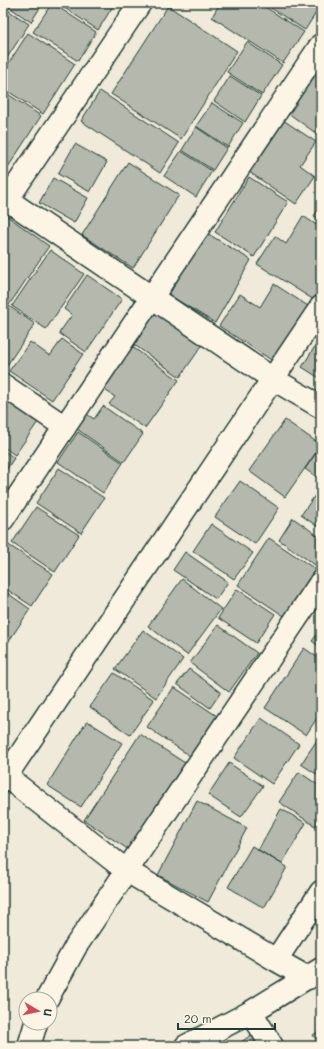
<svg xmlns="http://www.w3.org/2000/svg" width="324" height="1049" font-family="Mali,sans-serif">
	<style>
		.building { fill: #b5b9ad; stroke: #1f3d34 }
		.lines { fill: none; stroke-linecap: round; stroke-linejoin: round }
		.street-casing { stroke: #1f3d34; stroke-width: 25 }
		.secondary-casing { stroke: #1f3d34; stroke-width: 25 }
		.street { stroke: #fcf5e5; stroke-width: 22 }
		.secondary { stroke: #fcf5e5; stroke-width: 22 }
	</style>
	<rect width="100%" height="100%" fill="#efeada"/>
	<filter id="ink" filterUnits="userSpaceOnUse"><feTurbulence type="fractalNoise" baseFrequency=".025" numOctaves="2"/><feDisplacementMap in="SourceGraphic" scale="8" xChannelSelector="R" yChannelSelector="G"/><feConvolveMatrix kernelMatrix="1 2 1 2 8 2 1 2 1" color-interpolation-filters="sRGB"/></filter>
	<g filter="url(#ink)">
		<path class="building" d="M3 3H43L31 22Z
			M52 3 96 32 78 61 33 32Z
			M57 3H115L98 30Z
			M220 3H259L304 32 283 63 212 17Z
			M263 3H321V5L305 30Z
			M168 6 237 51 181 139 111 94Z
			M3 7 29 24 3 64Z
			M28 33 75 64 43 114 3 88V72Z
			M247 42 282 65 262 95 227 72Z
			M317 65 321 68V137L284 110Z
			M230 76 261 96 245 122 214 101Z
			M3 91 41 116 3 175Z
			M100 91 179 143 160 173 81 121Z
			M212 103 243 123 228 147 196 126Z
			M280 118 316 142 300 165 315 176 296 204 245 169Z
			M196 127 227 148 213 170 182 150Z
			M75 144 107 162 90 192 58 174Z
			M181 151 212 171 196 197 164 176Z
			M128 162 179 195 133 268 82 235Z
			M249 177 288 202 254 257 215 232Z
			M53 178 88 198 74 223 39 203Z
			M321 205V220L314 216Z
			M3 213 49 246 9 305 3 301Z
			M303 216 321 228V288L314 300 257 264 275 236 286 244Z
			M205 232 251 260 215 323 169 295Z
			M50 250 84 274 46 329 12 306Z
			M87 275 122 299 86 352 59 333 72 315 64 309Z
			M274 284 308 306 273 361 219 326 240 294 260 307Z
			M3 302 35 324 3 371Z
			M156 311 203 344 180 377 133 344Z
			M62 339 83 354 52 400 9 371 30 342 50 356Z
			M319 340 321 341V379L302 367Z
			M128 344 179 380 145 428 109 404 115 397 99 386Z
			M3 393 40 419 15 455 3 447Z
			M103 406 143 434 124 462 74 427 84 412 94 419Z
			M285 420 321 445 285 497 249 471Z
			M78 432 123 463 103 493 58 462Z
			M321 446V480L305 469Z
			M3 450 14 458 3 475Z
			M59 468 104 498 81 533 36 503Z
			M240 481 279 508 255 544 215 517Z
			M321 487V529L301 515Z
			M36 507 79 535 55 572 12 543Z
			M293 518 321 538V556L315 565 279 540Z
			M211 524 253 553 234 579 193 551Z
			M269 538 315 569 284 616 238 585Z
			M7 544 53 574 32 606 3 587V550Z
			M185 552 228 582 216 599 173 570Z
			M182 579 221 609 187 655 148 626Z
			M237 589 275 614 256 643 218 618Z
			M3 590 30 609 3 650Z
			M218 625 257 653 229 692 190 663Z
			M321 629V648L312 641Z
			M143 630 183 659 156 698 115 669Z
			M304 648 321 660V712L306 735 265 708Z
			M189 669 221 692 210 708 177 684Z
			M114 673 154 700 130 735 90 707Z
			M174 687 217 716 190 756 147 727Z
			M261 718 299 744 272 784 234 758Z
			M87 721 122 743 81 807 47 785Z
			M140 734 185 763 129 850 84 820Z
			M321 734V777L301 764Z
			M229 763 263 786 241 817 208 795Z
			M299 772 321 787V817L315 826 279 802Z
			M197 801 247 828 208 902 158 875Z
			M281 809 306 823 282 864 258 850Z
			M252 846 287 867 264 908 228 887Z
			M321 1030V1046H320L313 1035Z
			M253 1034 261 1046H235Z"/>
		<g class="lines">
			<defs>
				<path id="street" d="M3 197 273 379 321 407
					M7 200 140 3
					M3 385 65 427
					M3 519 321 45
					M3 774 127 871 276 960 308 978
					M6 776 321 307
					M276 960 321 892
					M47 999 76 946 321 582
					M251 1012 272 1046
					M29 1046 36 1023"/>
				<path id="secondary" d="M186 1046 251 1012 321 969"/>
			</defs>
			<use href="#street" class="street-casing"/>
			<use href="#secondary" class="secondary-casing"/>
			<use href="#street" class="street"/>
			<use href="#secondary" class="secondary"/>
		</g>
	</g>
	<rect width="324" height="1049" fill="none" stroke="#fcf5e5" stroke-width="16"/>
	<rect x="8" y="8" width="308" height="1033" fill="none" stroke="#1f3d34" stroke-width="1.5" filter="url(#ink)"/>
	<g transform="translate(38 1011) rotate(99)"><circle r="19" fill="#fcf5e5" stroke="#a4ab9e"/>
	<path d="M0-3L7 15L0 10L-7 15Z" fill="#d1495b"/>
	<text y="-6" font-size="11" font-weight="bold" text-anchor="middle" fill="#1f3d34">U</text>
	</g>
	<path d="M178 1023v6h97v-6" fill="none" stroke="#1f3d34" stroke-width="2"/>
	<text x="184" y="1023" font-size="12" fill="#1f3d34" stroke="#fcf5e5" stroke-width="3" paint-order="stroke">20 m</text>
</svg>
